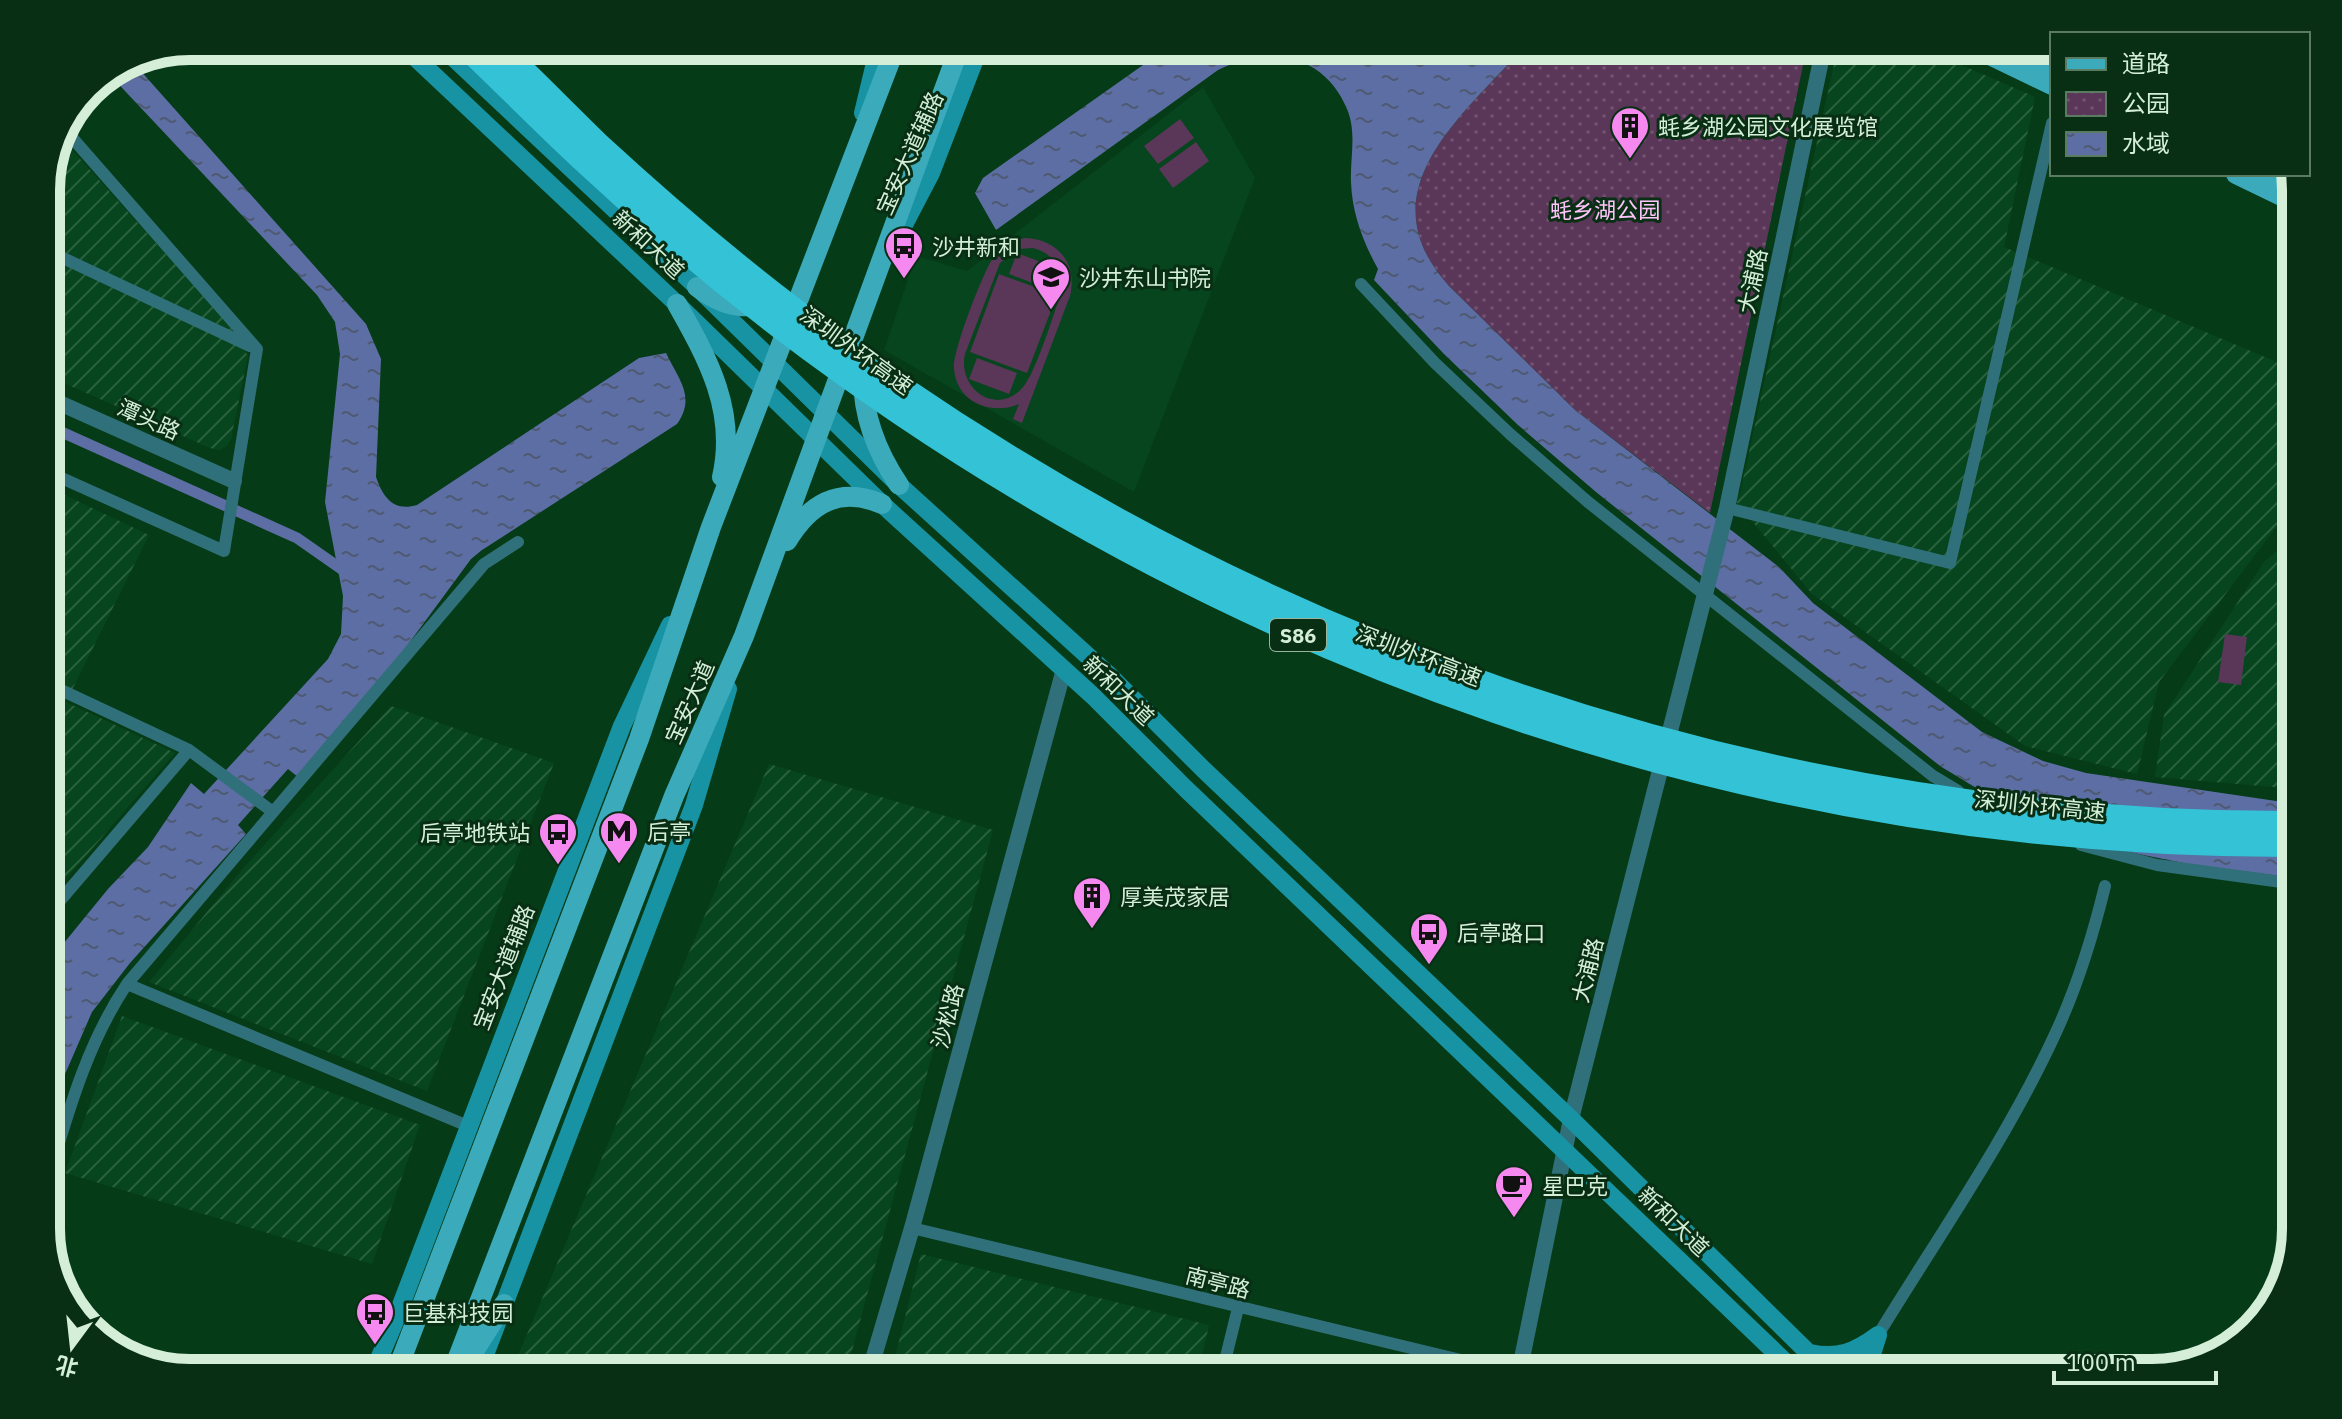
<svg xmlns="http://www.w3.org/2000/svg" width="2342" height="1419" font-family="'IBM Plex Sans','Noto Sans SC',sans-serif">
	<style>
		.built { fill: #06451d }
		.industrial { fill: url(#industrial-furrows) }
		.park { fill: url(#park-dots) }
		.pitch { fill: #5a3658; fill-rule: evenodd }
		.water { fill: url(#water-ripples) }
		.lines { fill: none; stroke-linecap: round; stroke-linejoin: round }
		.canal { stroke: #5c6ea4; stroke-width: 11 }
		.minor { stroke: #30707a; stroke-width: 12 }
		.tertiary { stroke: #30707a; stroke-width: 16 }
		.secondary { stroke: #1793a3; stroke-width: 18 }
		.primary { stroke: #3baabb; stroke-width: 20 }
		.motorway-bridge { stroke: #33c2d6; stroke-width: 24 }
		.labels { text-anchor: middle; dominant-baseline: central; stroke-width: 6; stroke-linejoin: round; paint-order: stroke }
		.shield { fill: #082e13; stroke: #97b49c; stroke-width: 2 }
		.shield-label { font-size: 20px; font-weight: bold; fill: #d4eed7 }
		.poi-label { font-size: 22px; fill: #d4eed7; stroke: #082e13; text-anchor: start }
		.street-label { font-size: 22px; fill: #d4eed7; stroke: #082e13 }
		.park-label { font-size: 22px; fill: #fec4f9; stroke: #082e13 }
		.rim { fill: none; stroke: #d4eed7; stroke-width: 10 }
	</style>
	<defs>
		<pattern id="industrial-furrows" width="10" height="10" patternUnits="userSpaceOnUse" patternTransform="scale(2)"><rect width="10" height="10" fill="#06451d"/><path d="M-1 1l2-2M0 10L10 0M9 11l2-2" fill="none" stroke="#29603d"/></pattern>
		<pattern id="park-dots" width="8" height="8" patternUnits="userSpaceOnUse" patternTransform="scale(2)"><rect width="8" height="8" fill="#5a3658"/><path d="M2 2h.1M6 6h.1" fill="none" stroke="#71536f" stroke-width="1.8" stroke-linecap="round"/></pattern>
		<pattern id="water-ripples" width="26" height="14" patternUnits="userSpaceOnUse" patternTransform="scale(2)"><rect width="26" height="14" fill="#5c6ea4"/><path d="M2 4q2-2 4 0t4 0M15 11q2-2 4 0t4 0" fill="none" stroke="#4e5a72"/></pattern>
	</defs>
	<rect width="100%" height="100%" fill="#053b17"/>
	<path class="built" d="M1203 87 1255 178 1134 492 884 350 916 256 967 271Z"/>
	<path class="industrial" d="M1838 46H1918L2035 97 2004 247 2296 370V501L2159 682 2137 774 2025 746 1812 594 1733 498 1740 493Z
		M64 141 210 303 235 333 248 356 231 439 227 446 219 450 210 448 46 375V181Z
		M46 486 149 535 66 702 175 753 46 902Z
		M2296 534V789L2155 777 2164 715 2264 562Z
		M391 706 554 763 427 1091 149 982 246 865Z
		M769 764 993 830 846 1373 511 1372Z
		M122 1016 420 1125 372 1264 65 1173Z
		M921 1254 1209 1325 1198 1373H891Z"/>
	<path class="park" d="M1525 46H1807L1710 513 1575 410 1449 286C1363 191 1463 116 1525 46Z"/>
	<path class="pitch" d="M1180 119 1194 138 1158 164 1144 146Z
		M1196 142 1209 161 1173 188 1159 169Z
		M1025 238C1058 239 1078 264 1070 296L1022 423 1013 419 1019 404C990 416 956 402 954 368 952 352 986 263 997 252 1005 244 1014 240 1025 238ZM1033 248C1055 254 1066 271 1061 294 1053 315 1036 372 1023 387 998 417 957 390 965 354L1000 263 1018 249Z
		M1017 253 1057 268 1049 289 1009 274Z
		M999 274 1057 295 1027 373 970 352Z
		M977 358 1017 373 1009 394 969 379Z
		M2225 634 2247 637 2241 685 2218 682Z"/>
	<path class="water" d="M1170 46H1525C1463 116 1363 191 1449 286L1575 410 1779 567 1813 603 1982 732 2043 761 2086 773 2296 804V878L2188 864 2129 852 1991 797 1940 766 1596 492 1518 425 1444 354 1374 280 1378 269C1363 242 1352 213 1351 182 1350 157 1357 133 1347 109 1324 53 1267 45 1218 70L996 230 975 193 983 178Z
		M131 60 366 324 381 359 376 477C383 497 393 512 417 505L639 358 666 353C679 380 696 397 677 424L482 550 471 559 373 692 298 777 288 769 238 825 246 834 130 963 92 1012 56 1095 46 1127V965L108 889 148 847 191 783 204 794 328 659 341 634 343 596 325 502 340 354 335 322 317 295 109 74Z"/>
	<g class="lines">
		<path class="canal" d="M46 425 297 538 350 575"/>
		<path class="minor" d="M46 250 250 346
			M1361 284 1435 363 1510 434 1588 502 1933 776 1958 791
			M46 471 224 551 257 349 68 133
			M1727 508 1950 563 2052 123
			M46 683 189 750 273 812
			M2081 845 2157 865 2296 884
			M46 917 189 750
			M127 984 468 1126
			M46 1186C67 1116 86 1045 127 984L484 564 518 542
			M912 1228 1515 1373
			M1878 1335C1938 1237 2010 1134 2057 1030 2078 984 2093 935 2105 886
			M1222 1373 1238 1308"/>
		<path class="tertiary" d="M46 397 234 481
			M869 1373 912 1228 1064 669
			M1519 1373 1571 1119 1727 508 1824 46"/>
		<path class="secondary" d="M403 46 677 304 882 504 1093 696 1185 788 1797 1373
			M441 46 697 287 899 485 1111 677 1204 770 1571 1119 1829 1373
			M863 113 879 46
			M897 238 931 173 980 46
			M1810 1353C1838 1359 1855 1352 1878 1335
			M373 1373 393 1326 622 726 670 625
			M478 1373 694 805 728 689
			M1866 1373 1878 1335"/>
		<path class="primary" d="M1971 46 2052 85
			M2010 46 2052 66
			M2236 174 2296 203
			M2274 174 2296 184
			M697 287C716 302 734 308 757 306
			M677 304C708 359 737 411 722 477
			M863 373C862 414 876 451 899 485
			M787 541C810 503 839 486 882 504
			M462 1370 504 1304
			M396 1373 639 739 711 527 896 46
			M452 1373 674 796 744 636 960 46"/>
		<path class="motorway-bridge" d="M465 46C505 84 543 123 584 161 646 219 712 275 780 327 1217 659 1746 847 2296 845
			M498 46C532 78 565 112 599 145 661 202 725 257 792 308 1223 637 1753 825 2296 823"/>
	</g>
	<defs>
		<symbol id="building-pin" viewBox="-11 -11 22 30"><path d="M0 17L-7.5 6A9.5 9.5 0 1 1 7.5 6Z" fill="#f589ef" stroke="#082e13"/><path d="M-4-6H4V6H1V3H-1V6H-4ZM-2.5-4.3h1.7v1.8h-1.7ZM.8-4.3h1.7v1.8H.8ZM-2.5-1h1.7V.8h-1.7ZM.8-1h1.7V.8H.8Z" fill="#111"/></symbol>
		<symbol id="bus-pin" viewBox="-11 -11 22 30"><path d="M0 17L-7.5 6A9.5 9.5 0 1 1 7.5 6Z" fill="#f589ef" stroke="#082e13"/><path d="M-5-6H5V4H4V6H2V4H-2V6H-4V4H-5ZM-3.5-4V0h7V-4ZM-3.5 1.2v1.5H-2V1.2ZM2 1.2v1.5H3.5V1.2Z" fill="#111"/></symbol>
		<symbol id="university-pin" viewBox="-11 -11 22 30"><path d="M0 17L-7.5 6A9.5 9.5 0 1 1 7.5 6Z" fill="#f589ef" stroke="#082e13"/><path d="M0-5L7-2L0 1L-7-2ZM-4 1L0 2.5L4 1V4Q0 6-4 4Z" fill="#111"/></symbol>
		<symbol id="metro-pin" viewBox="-11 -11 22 30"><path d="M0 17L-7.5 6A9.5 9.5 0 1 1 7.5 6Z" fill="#f589ef" stroke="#082e13"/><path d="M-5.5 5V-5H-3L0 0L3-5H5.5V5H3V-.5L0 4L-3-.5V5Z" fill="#111"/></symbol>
		<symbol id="cafe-pin" viewBox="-11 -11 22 30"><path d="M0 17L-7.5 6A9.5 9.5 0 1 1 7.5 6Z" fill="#f589ef" stroke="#082e13"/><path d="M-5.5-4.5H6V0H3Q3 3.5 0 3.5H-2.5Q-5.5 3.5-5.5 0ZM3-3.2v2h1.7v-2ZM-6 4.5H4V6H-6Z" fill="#111"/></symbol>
	</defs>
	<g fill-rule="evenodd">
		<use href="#building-pin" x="1608" y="104" width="44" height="60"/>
		<use href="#bus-pin" x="882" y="224" width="44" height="60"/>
		<use href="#university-pin" x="1029" y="255" width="44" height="60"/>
		<use href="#metro-pin" x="597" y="809" width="44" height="60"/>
		<use href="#bus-pin" x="536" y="810" width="44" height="60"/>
		<use href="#building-pin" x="1070" y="874" width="44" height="60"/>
		<use href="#bus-pin" x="1407" y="910" width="44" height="60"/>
		<use href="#cafe-pin" x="1492" y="1163" width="44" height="60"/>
		<use href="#bus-pin" x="353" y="1290" width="44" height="60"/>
	</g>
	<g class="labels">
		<rect class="shield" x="1270" y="619" width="56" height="32" rx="6"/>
		<g class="shield-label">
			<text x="1298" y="635">S86</text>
		</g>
		<g class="poi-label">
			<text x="1658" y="126">蚝乡湖公园文化展览馆</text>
			<text x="932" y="246">沙井新和</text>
			<text x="1079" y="277">沙井东山书院</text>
			<text x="647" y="831">后亭</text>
			<text x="530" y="832" text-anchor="end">后亭地铁站</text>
			<text x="1120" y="896">厚美茂家居</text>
			<text x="1457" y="932">后亭路口</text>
			<text x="1542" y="1185">星巴克</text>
			<text x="403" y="1312">巨基科技园</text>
		</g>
		<g class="street-label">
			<text transform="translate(909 153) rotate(-66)">宝安大道辅路</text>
			<text transform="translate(649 244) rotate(43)">新和大道</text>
			<text transform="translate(1752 281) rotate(-78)">大浦路</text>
			<text transform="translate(857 350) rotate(36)">深圳外环高速</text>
			<text transform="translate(149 419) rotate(24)">潭头路</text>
			<text transform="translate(1419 655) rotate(21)">深圳外环高速</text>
			<text transform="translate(1119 690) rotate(44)">新和大道</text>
			<text transform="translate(689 702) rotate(-66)">宝安大道</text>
			<text transform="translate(2040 805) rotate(6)">深圳外环高速</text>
			<text transform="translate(503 967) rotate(-69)">宝安大道辅路</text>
			<text transform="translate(1587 970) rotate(-76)">大浦路</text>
			<text transform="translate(947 1016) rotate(-75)">沙松路</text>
			<text transform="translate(1674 1221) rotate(44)">新和大道</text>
			<text transform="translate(1218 1282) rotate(14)">南亭路</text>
		</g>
		<g class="park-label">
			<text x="1605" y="209">蚝乡湖公园</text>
		</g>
	</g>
	<path d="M0 0H2342V1419H0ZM190 60H2152A130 130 0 0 1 2282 190V1229A130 130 0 0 1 2152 1359H190A130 130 0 0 1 60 1229V190A130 130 0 0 1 190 60Z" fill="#082e13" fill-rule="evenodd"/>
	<path class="rim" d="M190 60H2152A130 130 0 0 1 2282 190V1229A130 130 0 0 1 2152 1359H190A130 130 0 0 1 60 1229V190A130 130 0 0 1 190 60Z"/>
	<rect x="2050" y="32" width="260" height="144" fill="#082e13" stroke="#5a7b61" stroke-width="2"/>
	<rect x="2066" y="58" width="40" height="12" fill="#3baabb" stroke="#5a7b61" stroke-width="2"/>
	<text x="2122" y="72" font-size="24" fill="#d4eed7">道路</text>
	<rect x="2066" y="92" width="40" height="24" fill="url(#park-dots)" stroke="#5a7b61" stroke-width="2"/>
	<text x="2122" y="112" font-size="24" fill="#d4eed7">公园</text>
	<rect x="2066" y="132" width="40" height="24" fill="url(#water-ripples)" stroke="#5a7b61" stroke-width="2"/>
	<text x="2122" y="152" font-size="24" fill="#d4eed7">水域</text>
	<g transform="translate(72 1347) rotate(195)" stroke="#082e13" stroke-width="6" paint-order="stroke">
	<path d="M0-6L14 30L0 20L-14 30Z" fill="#d4eed7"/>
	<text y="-12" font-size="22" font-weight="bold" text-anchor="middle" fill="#d4eed7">北</text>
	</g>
	<path d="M2054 1371v12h162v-12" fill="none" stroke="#d4eed7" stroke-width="4"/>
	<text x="2066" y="1371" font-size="24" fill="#d4eed7" stroke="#082e13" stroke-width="6" paint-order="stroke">100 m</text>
</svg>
